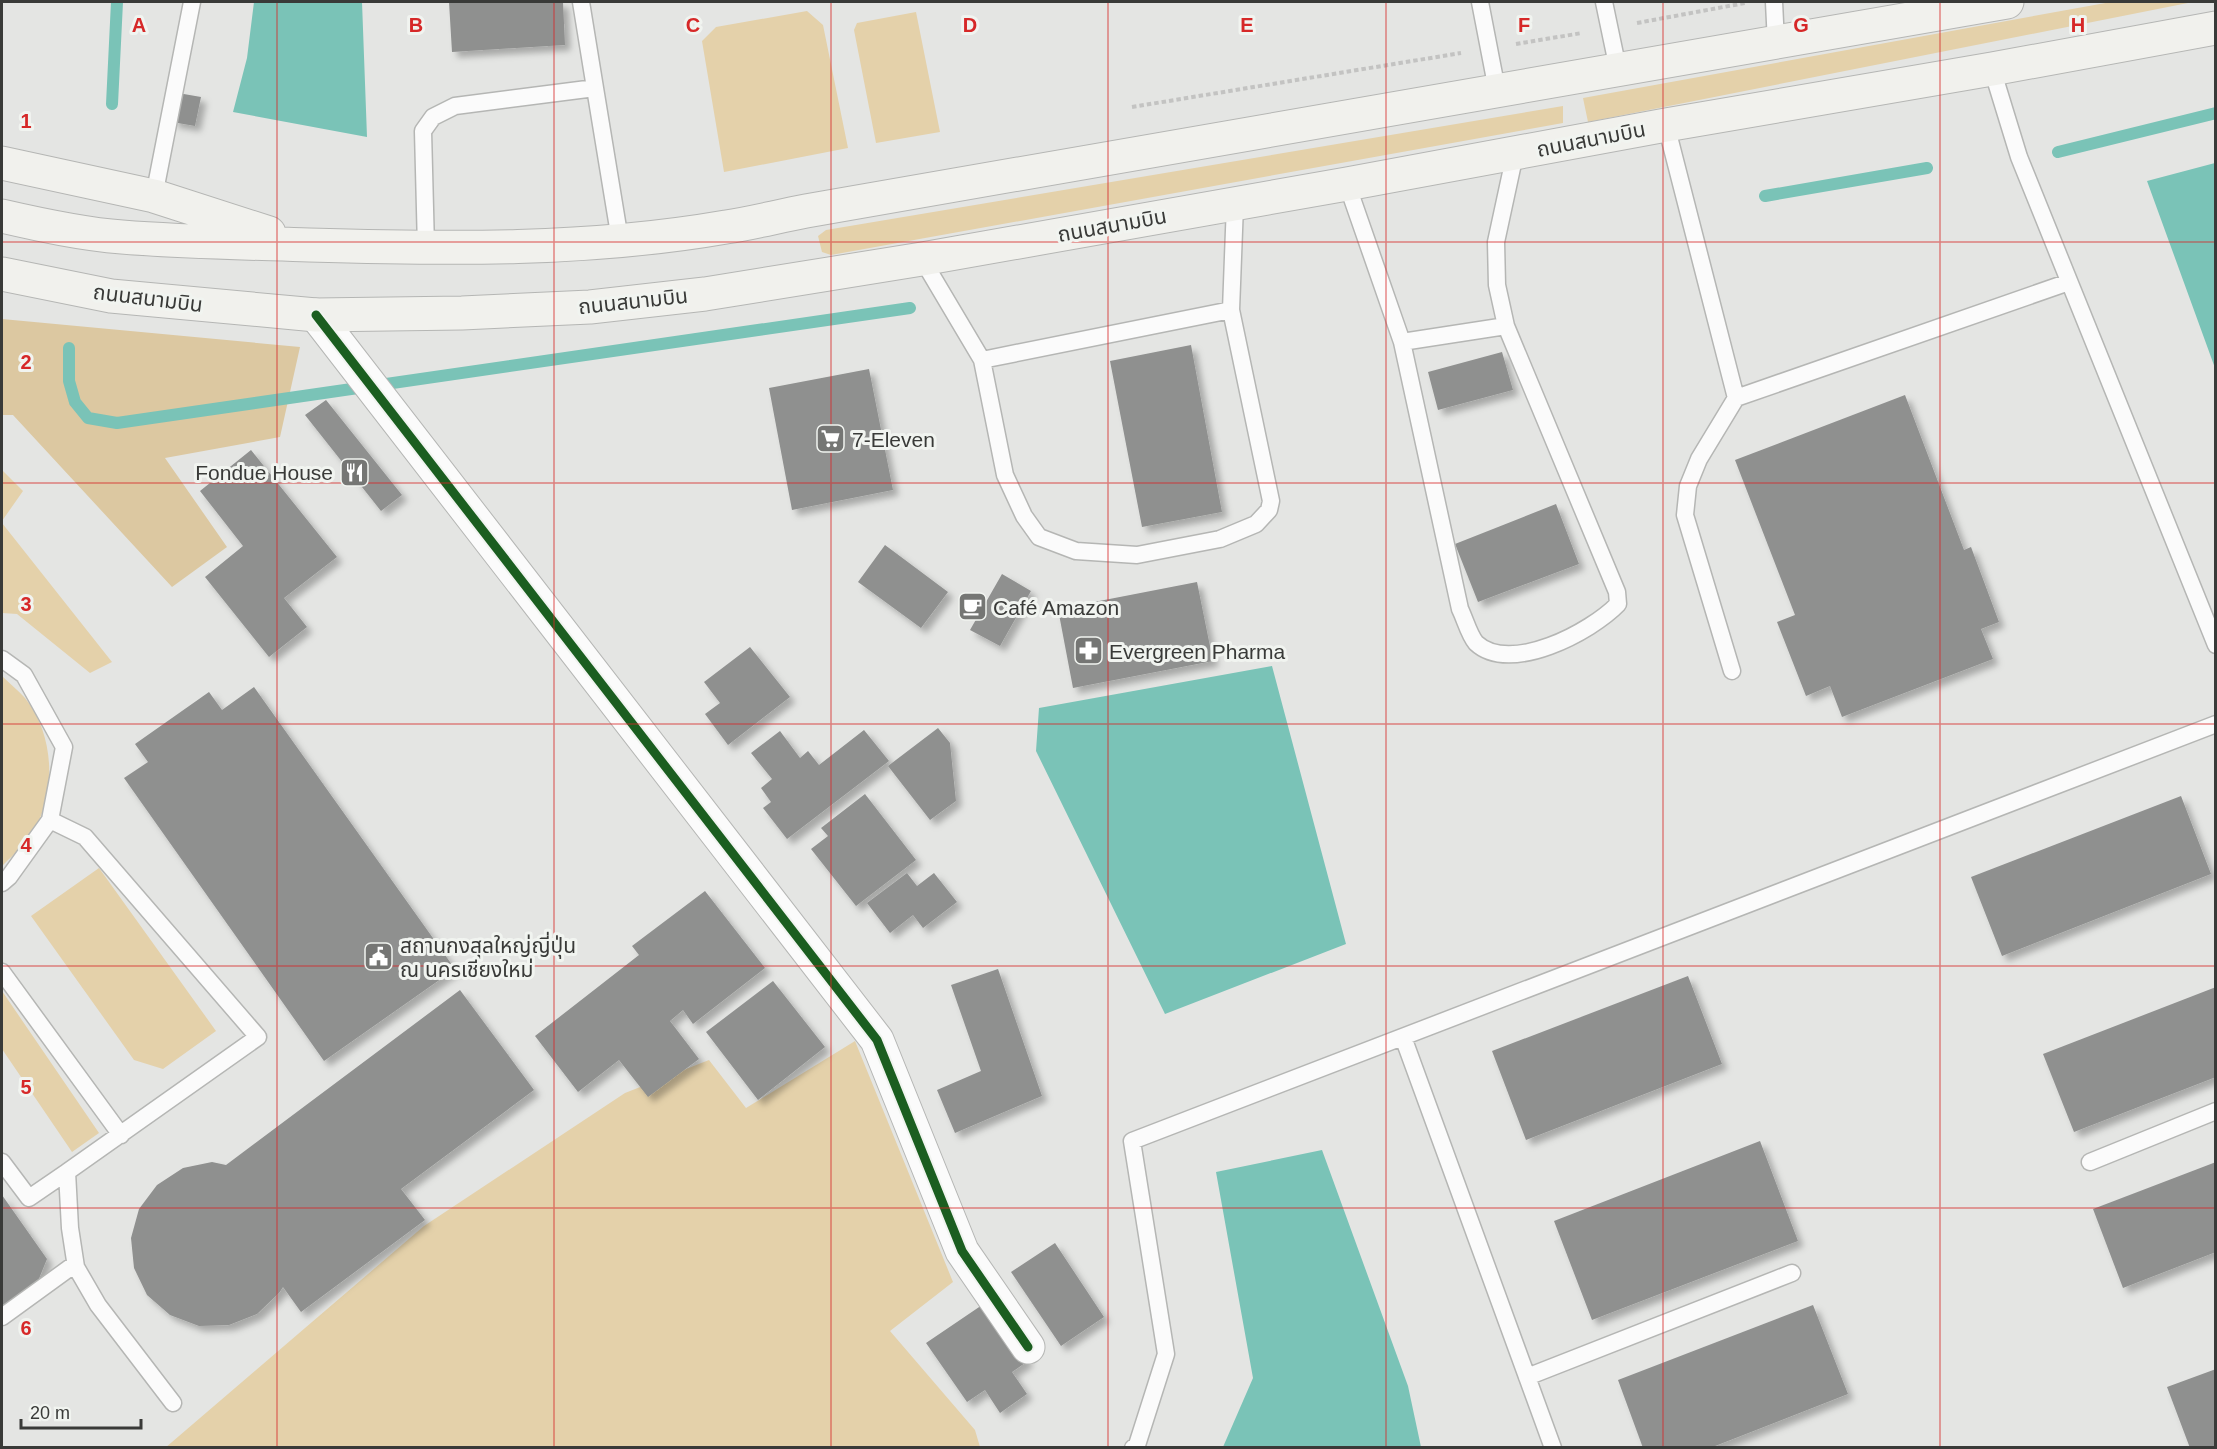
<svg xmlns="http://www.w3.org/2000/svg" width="2217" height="1449" font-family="Helvetica,'Noto Sans Thai',sans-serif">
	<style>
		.green { fill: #e4d1aa }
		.forest { fill: #dcc8a1 }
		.water { fill: #7ac3b7 }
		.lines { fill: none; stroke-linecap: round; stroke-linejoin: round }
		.stream { stroke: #7ac3b7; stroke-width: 12 }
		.building { fill: #8f908f; filter: url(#shadow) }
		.service-casing { stroke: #b5b6b4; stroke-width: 19 }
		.minor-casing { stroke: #b5b6b4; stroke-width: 35 }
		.secondary-casing { stroke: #b5b6b4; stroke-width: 35 }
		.path { stroke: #c3c3c2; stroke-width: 4; stroke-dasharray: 4.5 3; stroke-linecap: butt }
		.service { stroke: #fbfbfb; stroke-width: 16 }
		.minor { stroke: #fbfbfb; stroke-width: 33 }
		.secondary { stroke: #f1f1ed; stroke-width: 33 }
		.cycleway-casing { stroke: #f1f4f0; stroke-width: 13 }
		.cycleway { stroke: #1b5e20; stroke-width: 9 }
		.grid { fill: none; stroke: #d62828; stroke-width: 1.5; stroke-opacity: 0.55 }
		.labels { text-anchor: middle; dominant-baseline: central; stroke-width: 6; stroke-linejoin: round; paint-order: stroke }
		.street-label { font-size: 21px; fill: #393a38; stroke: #f1f4f0 }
		.poi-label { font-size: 21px; fill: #393a38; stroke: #f1f4f0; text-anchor: start }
		.grid-label { font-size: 20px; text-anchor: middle; font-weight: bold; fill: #d62828; stroke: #f1f4f0; stroke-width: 6; stroke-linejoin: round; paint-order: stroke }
	</style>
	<defs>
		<filter id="shadow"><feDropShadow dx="5.5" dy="5.5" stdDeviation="3" flood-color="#0004"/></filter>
	</defs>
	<rect width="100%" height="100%" fill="#e4e5e3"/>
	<path class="green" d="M2111 2H2193L1588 122 1583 98Z
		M807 11 823 25 848 148 724 172 702 41 716 27Z
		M916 12 940 132 876 143 854 30 857 23Z
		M1563 106V123L831 255 822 252 818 236 826 230Z
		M2 470 23 491 2 521Z
		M2 523 112 662 90 673 17 614 2 613Z
		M2 676C9 683 18 690 25 698 56 736 58 801 27 840 20 849 10 858 2 866Z
		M99 868 216 1031 163 1069 134 1060 31 916Z
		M2 991 99 1133 72 1152 2 1049Z
		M855 1041 953 1282 890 1331 975 1430 980 1447 165 1448 424 1226 625 1093 709 1060 746 1108Z"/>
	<path class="forest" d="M2 319 300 347 280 437 165 458 227 547 172 587 13 415H2Z"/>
	<path class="water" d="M254 2H362L367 137 233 112 247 58Z
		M2215 163H2216L2215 368 2147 181Z
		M1272 666 1346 944 1165 1014 1036 751 1039 708Z
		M1322 1150 1408 1386 1421 1447H1223L1253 1378 1216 1172Z"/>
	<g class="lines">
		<path class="stream" d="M112 104 117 2
			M2058 152 2216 113
			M1765 196 1927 168
			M69 348V381L75 402 88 418 117 423 910 308"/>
	</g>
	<path class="building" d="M449 2H563L565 45 452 52Z
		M178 93 201 97 195 126 172 122Z
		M1191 345 1222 512 1142 527 1110 361Z
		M1502 352 1513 390 1438 410 1428 372Z
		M869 369 893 490 792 510 769 388Z
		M1905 395 1964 550 1971 547 1999 622 1981 629 1993 659 1842 717 1830 686 1806 696 1777 622 1795 615 1735 460Z
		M326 400 402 495 381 511 305 415Z
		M251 450 337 557 284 598 307 627 269 657 205 577 243 546 200 491Z
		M1556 504 1579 564 1478 602 1455 544Z
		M885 545 948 592 921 628 858 582Z
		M1002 574 1031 591 1000 646 970 630Z
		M1197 582 1213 661 1073 688 1058 609Z
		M750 647 790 697 728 745 705 714 720 703 704 682Z
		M254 687 455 969 324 1061 124 778 148 762 135 744 209 692 222 710Z
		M938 728 950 743 956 801 930 820 888 766Z
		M864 730 889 761 787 839 763 808 771 802 761 788 772 779 751 753 780 731 800 758 808 751 819 765Z
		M865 794 916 860 856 906 811 849 828 836 821 828Z
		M2181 796 2211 874 2002 956 1971 877Z
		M907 873 917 886 934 873 957 902 923 928 913 915 890 933 867 903Z
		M705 891 765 968 693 1024 683 1010 670 1021 699 1059 648 1097 619 1060 578 1092 535 1036 639 955 632 946Z
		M998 969 1042 1096 955 1133 937 1090 981 1071 951 985Z
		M1688 976 1722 1064 1526 1140 1492 1051Z
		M773 981 825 1047 758 1100 706 1032Z
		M2216 987V1077L2074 1132 2043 1054Z
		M460 990 534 1090 401 1189 425 1220 301 1312 283 1287 279 1293 257 1314 229 1325 199 1326 170 1315 147 1295 134 1268 131 1238 139 1209 157 1185 183 1168 212 1162 226 1165Z
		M1760 1141 1798 1241 1592 1320 1554 1221Z
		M2216 1162V1252L2123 1288 2093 1209Z
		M2 1195 47 1259 38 1281 2 1307Z
		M1055 1243 1104 1317 1061 1346 1011 1272Z
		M988 1301 1028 1361 1012 1372 1027 1394 1000 1413 985 1390 967 1402 926 1343Z
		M1813 1305 1848 1394 1710 1448H1643L1618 1380Z
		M2216 1369V1448H2190L2167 1387Z"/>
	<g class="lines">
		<defs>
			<path id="service" d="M581 2 595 88
				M1480 2 1497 90
				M1604 2 1618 69
				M1774 2 1776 43
				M1992 69 2019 157 2216 645
				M1666 125 1736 398 2069 282
				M1347 184 1402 342 1460 609C1465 619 1469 635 1476 643 1510 675 1591 632 1618 604L1617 592 1506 326 1497 285 1496 242 1515 154
				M154 196 192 2
				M426 248 423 131 433 117 455 106 595 88 620 240
				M922 259 982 360 1005 475 1024 516 1039 537 1076 551 1137 555 1220 539 1256 524 1269 510 1271 501 1231 310 1235 204
				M1402 342 1506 326
				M982 360 1231 310
				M2 659 24 675 64 747 50 820 9 877 2 883
				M1732 671 1685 515 1688 486 1699 459 1736 398
				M50 820 85 837 258 1037 67 1172 70 1228 76 1267 98 1305 173 1403
				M2 972 121 1135
				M1403 1037 1553 1448
				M2 1162 29 1198 67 1172
				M2090 1162 2216 1111
				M2 1317 75 1264
				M1527 1377 1792 1273
				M1133 1448 1137 1445 1166 1354 1132 1141 2216 724"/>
			<path id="minor" d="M316 315 877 1040 962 1251 1028 1347"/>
			<path id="secondary" d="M2 163 154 196 269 233
				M2 216C41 225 82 234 122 237 184 242 247 243 309 245 448 249 588 251 726 227 753 223 779 216 806 211L2007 2
				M2 274 111 296 316 315 462 313 590 307 705 294 922 259 1347 184 1666 125 1992 69 2216 28"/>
		</defs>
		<use href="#service" class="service-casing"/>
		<use href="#minor" class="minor-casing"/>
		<use href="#secondary" class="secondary-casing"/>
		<path class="path" d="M1637 23 1745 3
			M1516 44 1582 33
			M1132 107 1461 53"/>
		<use href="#service" class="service"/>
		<use href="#minor" class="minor"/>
		<use href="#secondary" class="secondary"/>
		<defs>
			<path id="cycleway" d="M316 315 877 1040 962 1251 1028 1347"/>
		</defs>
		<use href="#cycleway" class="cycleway-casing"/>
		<use href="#cycleway" class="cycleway"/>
	</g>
	<path class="grid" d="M277 2V1448M554 2V1448M831 2V1448M1108 2V1448M1386 2V1448M1663 2V1448M1940 2V1448M2 242H2216M2 483H2216M2 724H2216M2 966H2216M2 1208H2216"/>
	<defs>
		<symbol id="supermarket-square" viewBox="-11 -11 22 22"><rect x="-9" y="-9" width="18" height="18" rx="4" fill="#757674" stroke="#f1f4f0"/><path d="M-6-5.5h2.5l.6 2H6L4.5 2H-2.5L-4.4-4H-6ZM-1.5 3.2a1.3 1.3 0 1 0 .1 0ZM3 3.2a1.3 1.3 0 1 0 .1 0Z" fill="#fff"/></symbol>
		<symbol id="restaurant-square" viewBox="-11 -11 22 22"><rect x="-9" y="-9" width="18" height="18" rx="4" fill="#757674" stroke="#f1f4f0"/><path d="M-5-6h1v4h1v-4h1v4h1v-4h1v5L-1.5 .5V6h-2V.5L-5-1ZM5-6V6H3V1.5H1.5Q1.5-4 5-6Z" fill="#fff"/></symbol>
		<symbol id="cafe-square" viewBox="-11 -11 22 22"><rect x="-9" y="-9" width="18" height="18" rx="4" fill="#757674" stroke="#f1f4f0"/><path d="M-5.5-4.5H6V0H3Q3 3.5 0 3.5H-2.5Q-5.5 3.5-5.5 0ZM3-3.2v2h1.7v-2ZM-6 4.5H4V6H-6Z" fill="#fff"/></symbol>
		<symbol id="pharmacy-square" viewBox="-11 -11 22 22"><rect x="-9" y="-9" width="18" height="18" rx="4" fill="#757674" stroke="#f1f4f0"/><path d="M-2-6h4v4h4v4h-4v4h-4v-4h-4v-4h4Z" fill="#fff"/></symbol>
		<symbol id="civic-square" viewBox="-11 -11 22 22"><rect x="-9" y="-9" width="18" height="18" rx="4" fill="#757674" stroke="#f1f4f0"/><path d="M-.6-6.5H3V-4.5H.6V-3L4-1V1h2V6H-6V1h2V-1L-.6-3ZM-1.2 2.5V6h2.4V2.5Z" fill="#fff"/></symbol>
	</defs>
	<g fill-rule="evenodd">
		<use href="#supermarket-square" x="814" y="422" width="33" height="33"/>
		<use href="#restaurant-square" x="338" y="456" width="33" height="33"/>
		<use href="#cafe-square" x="956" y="590" width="33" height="33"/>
		<use href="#pharmacy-square" x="1072" y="634" width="33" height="33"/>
		<use href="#civic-square" x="362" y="940" width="33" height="33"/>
	</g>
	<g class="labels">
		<g class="street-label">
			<text transform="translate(1591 139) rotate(-11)">ถนนสนามบิน</text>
			<text transform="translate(1112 225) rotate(-10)">ถนนสนามบิน</text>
			<text transform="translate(148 298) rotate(7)">ถนนสนามบิน</text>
			<text transform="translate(633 301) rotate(-6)">ถนนสนามบิน</text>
		</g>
		<g class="poi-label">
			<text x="852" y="439">7-Eleven</text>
			<text x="333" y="472" text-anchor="end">Fondue House</text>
			<text x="993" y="607">Café Amazon</text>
			<text x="1109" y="651">Evergreen Pharma</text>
			<text x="400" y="945">สถานกงสุลใหญ่ญี่ปุ่น<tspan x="400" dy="24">ณ นครเชียงใหม่</tspan></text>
		</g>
	</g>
	<g class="grid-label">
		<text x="139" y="32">A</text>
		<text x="416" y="32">B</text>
		<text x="693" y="32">C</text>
		<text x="970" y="32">D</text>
		<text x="1247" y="32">E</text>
		<text x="1524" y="32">F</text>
		<text x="1801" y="32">G</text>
		<text x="2078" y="32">H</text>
		<text x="26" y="128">1</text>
		<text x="26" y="369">2</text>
		<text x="26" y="611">3</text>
		<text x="26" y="852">4</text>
		<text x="26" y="1094">5</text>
		<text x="26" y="1335">6</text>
	</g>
	<rect width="2217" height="1449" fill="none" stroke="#393a38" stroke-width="6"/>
	<path d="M21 1419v9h120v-9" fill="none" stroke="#393a38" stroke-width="3"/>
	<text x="30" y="1419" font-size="18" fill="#393a38" stroke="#f1f4f0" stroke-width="4.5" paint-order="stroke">20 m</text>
</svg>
